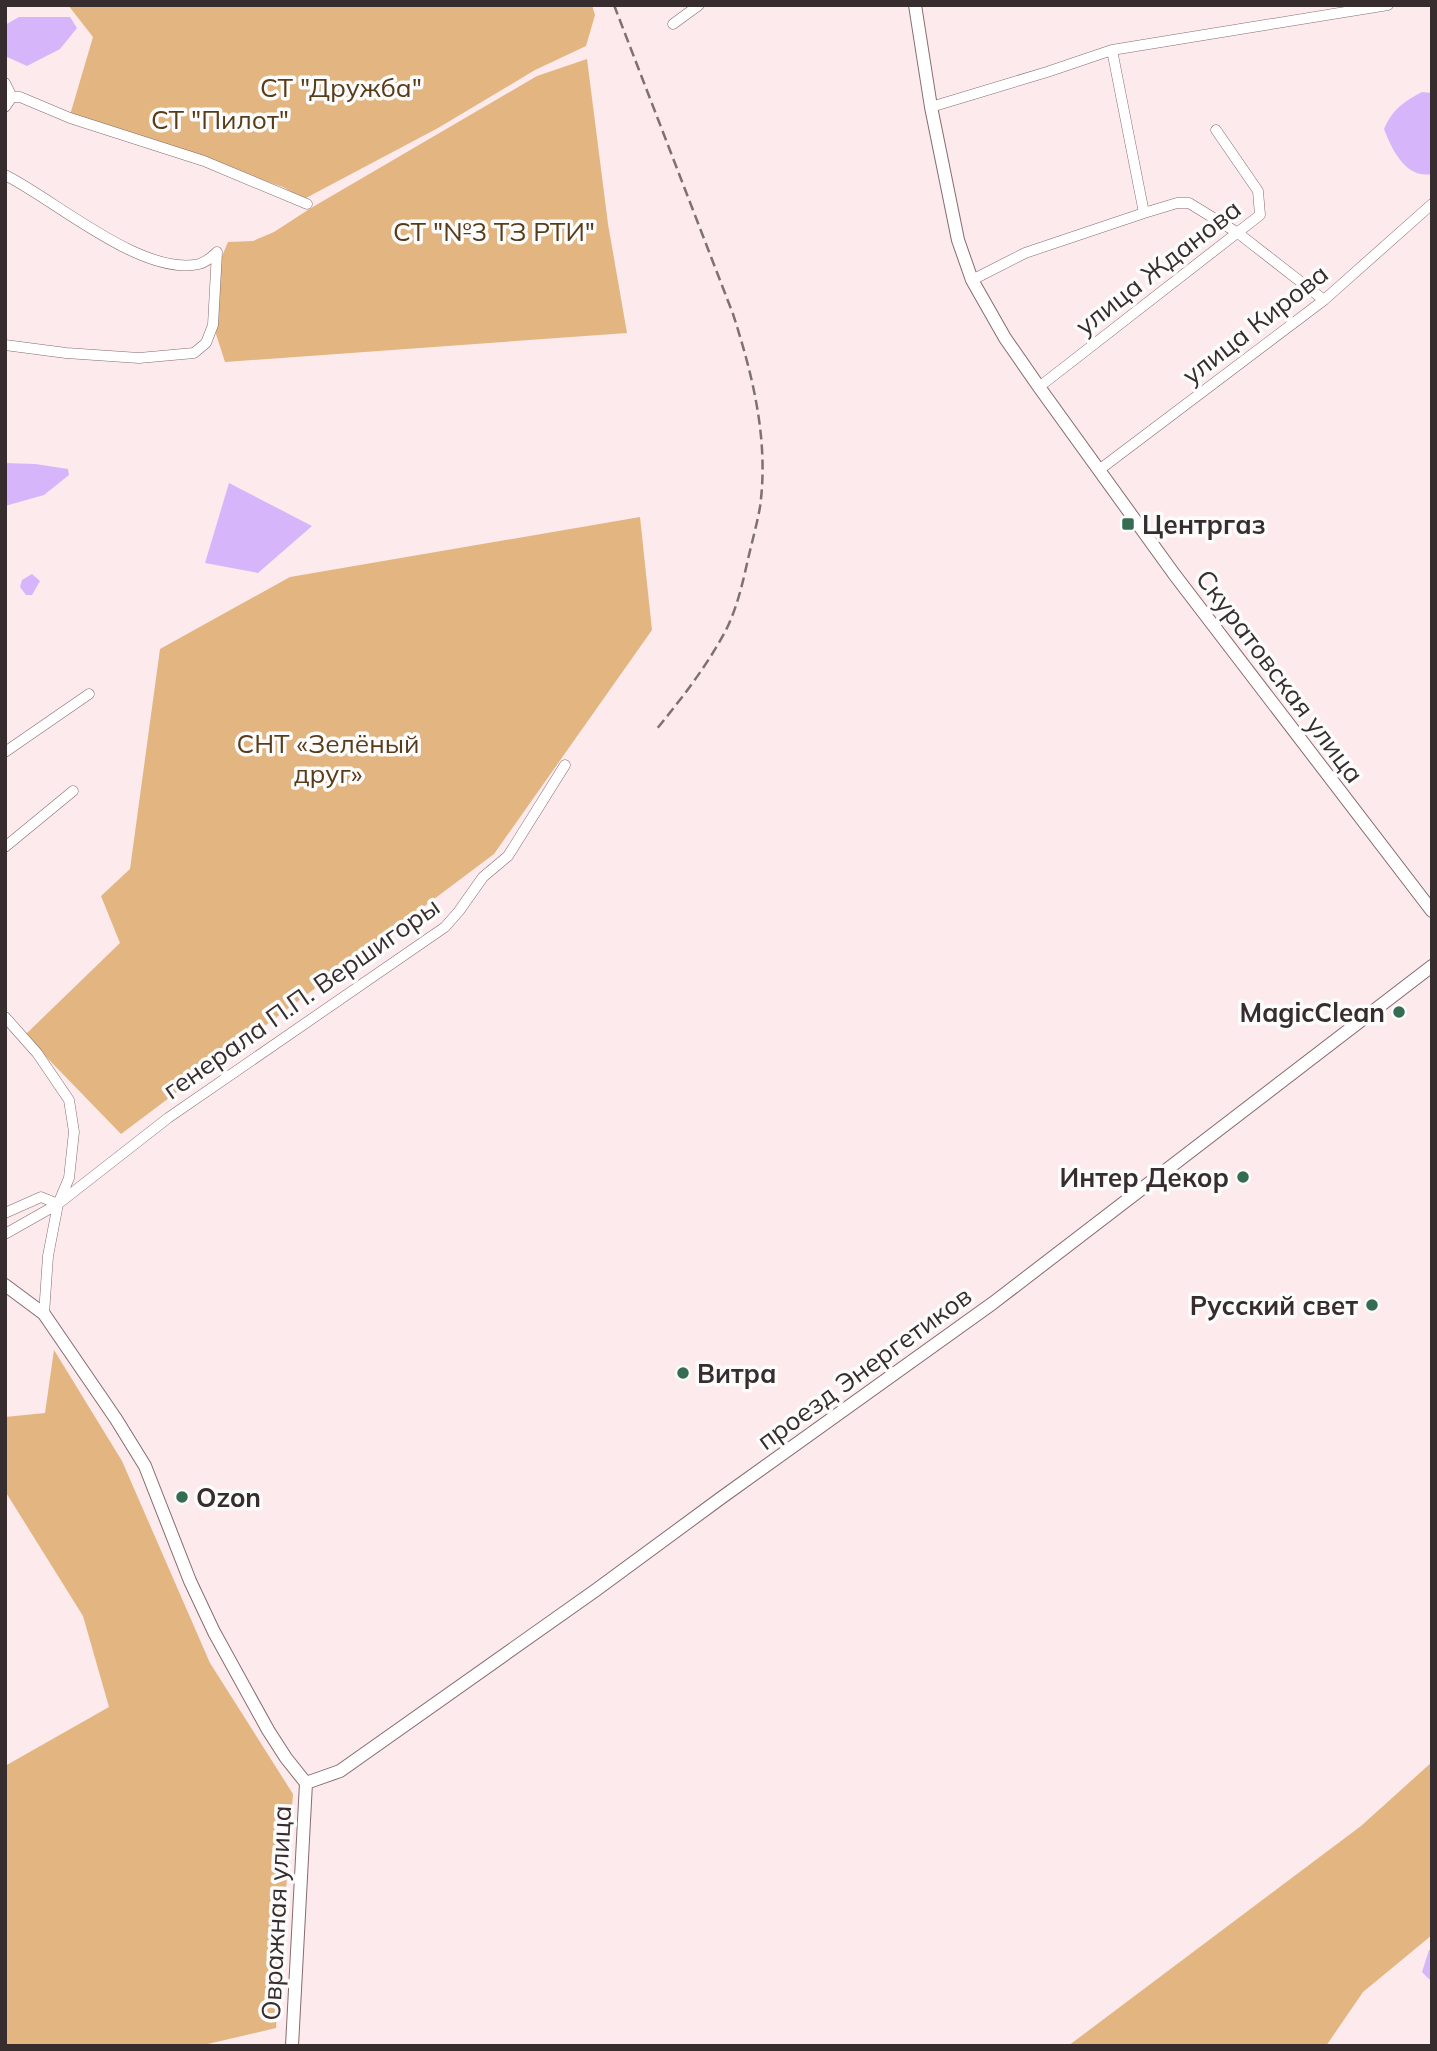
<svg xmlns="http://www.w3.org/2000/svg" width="1437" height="2051" font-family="Mulish,sans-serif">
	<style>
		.green { fill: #e3b581 }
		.water { fill: #d7b5fb }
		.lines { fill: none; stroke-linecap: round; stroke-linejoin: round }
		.minor-casing { stroke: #866b6f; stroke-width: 11 }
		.tertiary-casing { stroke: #866b6f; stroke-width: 14 }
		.minor { stroke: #fff; stroke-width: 10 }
		.tertiary { stroke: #fff; stroke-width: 12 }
		.rail { stroke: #7e7173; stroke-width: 2.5; stroke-dasharray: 10 5; stroke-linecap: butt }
		.poi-dot { fill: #356c52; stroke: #fcfcfc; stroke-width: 2.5 }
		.labels { text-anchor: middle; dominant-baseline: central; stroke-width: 7; stroke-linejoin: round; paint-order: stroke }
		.park-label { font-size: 26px; fill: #583c19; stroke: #fcfcfc }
		.street-label { font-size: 26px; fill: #372c2e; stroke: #fcfcfc }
		.poi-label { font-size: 26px; font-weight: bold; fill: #372c2e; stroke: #fcfcfc; text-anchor: start }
	</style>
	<rect width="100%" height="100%" fill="#fceaec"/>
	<path class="green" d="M68 5H592L595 15 586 46 535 70 438 128 304 199 283 187 70 115 93 37Z
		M587 59 608 224 627 333 225 362 216 334 220 261 228 242 253 241 274 232 311 208 537 76Z
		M640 517 652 630 494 854 121 1134 25 1035 120 943 101 896 130 869 160 649 290 577Z
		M54 1350 122 1461 210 1663 293 1794 276 2028 199 2046H5V1766L109 1707 83 1616 5 1491V1417L45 1413Z
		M1432 1762V1935L1363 1992 1326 2046H1068L1361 1826Z"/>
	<path class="water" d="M19 17H70L77 28 60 49 27 66 5 56V25Z
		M1422 92 1432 93V174C1406 179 1392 150 1384 129 1392 110 1404 101 1422 92Z
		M5 463 35 464 68 469 69 475 44 495 5 506Z
		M229 483 312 526 258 573 205 563Z
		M32 574 40 581 32 595H26L20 587 22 580Z
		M1432 1949V1982L1422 1972 1429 1950Z"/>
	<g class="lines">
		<defs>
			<path id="minor" d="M673 24 699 5
				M1112 50 1144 213
				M5 83 12 97 5 107
				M12 97H20L70 118 204 161 307 204
				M931 107 1047 72 1112 50 1388 5
				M5 175C54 199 142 277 199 264 206 262 212 257 217 252
				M972 280 1025 253 1144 213 1177 203H1189L1238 233 1324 300
				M5 345 66 353 139 358 194 353 206 343 213 325 217 252
				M1039 387 1260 215 1258 191 1216 130
				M1099 470 1324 300 1432 204
				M5 752 89 694
				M5 847 73 791
				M5 1017 37 1053 69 1100 74 1132 69 1178 58 1204 48 1256 44 1314
				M5 1213 41 1197 58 1204
				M5 1234 58 1204 168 1118 445 927 459 911 483 877 508 856 565 765"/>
			<path id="tertiary" d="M915 5 931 107 958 240 972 280 1005 338 1039 387 1174 574 1432 911
				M5 1285 44 1314 116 1419 145 1466 190 1581 214 1632 268 1730 286 1758 306 1783
				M306 1783 340 1771 596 1590 721 1498 993 1303 1432 966
				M292 2046 306 1783"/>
		</defs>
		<use href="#minor" class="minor-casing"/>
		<use href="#tertiary" class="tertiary-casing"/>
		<use href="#minor" class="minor"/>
		<use href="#tertiary" class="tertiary"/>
		<path class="rail" d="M614 5 733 314C753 376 769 441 760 507 757 524 752 542 748 559 743 582 737 608 726 630 707 666 682 698 656 730"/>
	</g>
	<g class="poi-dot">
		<rect x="1121" y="517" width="14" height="14" rx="3.5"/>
		<circle cx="1399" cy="1012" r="7"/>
		<circle cx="1243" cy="1177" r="7"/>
		<circle cx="1372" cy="1305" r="7"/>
		<circle cx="683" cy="1373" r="7"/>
		<circle cx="182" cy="1497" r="7"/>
	</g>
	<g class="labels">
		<g class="park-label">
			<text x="341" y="87">СТ "Дружба"</text>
			<text x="220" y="119">СТ "Пилот"</text>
			<text x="494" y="231">СТ "№3 ТЗ РТИ"</text>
			<text x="328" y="743">СНТ «Зелёный<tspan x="328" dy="30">друг»</tspan></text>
		</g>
		<g class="street-label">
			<text transform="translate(1158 267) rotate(-38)">улица Жданова</text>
			<text transform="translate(1255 324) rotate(-38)">улица Кирова</text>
			<text transform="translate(1280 676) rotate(53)">Скуратовская улица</text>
			<text transform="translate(301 998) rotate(-35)">генерала П.П. Вершигоры</text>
			<text transform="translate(864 1368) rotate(-36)">проезд Энергетиков</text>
			<text transform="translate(276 1913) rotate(-87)">Овражная улица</text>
		</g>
		<g class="poi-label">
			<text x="1142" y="524">Центргаз</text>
			<text x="1385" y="1012" text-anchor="end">MagicClean</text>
			<text x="1229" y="1177" text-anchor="end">Интер Декор</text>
			<text x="1358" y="1305" text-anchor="end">Русский свет</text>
			<text x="697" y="1373">Витра</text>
			<text x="196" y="1497">Ozon</text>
		</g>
	</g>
	<rect width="1437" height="2051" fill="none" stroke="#372c2e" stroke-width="14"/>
</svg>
